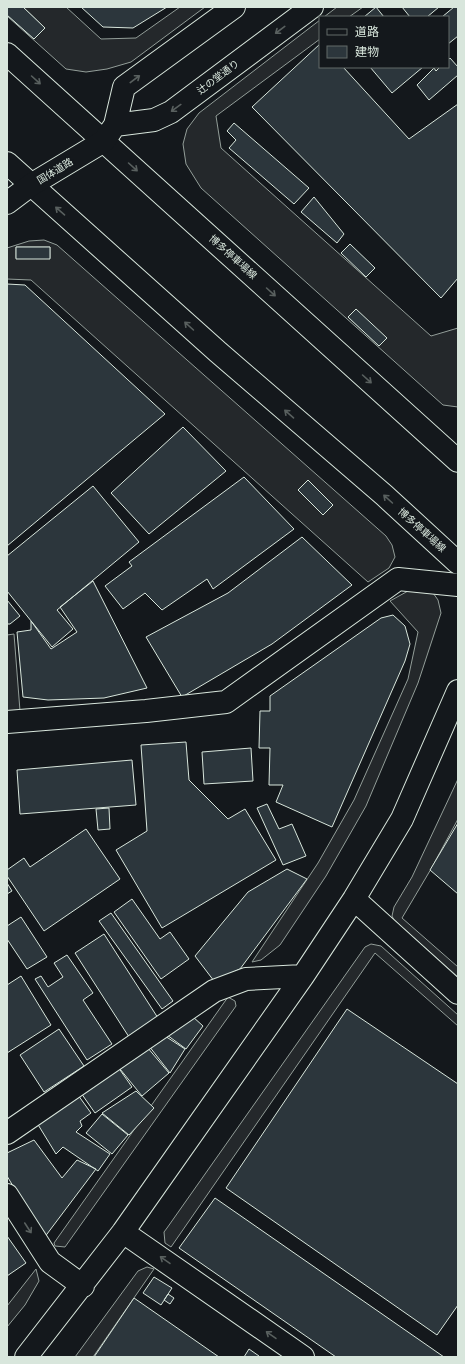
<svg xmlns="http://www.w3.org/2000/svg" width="465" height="1364" font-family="'Crimson Pro','Noto Sans JP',serif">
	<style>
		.parking { fill: #24282b; stroke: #939e99; fill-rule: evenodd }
		.building { fill: #2c363c; stroke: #d8e6dc }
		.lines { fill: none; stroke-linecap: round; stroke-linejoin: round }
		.minor-casing { stroke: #d8e6dc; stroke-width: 24 }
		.major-casing { stroke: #d8e6dc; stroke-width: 24 }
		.highway-casing { stroke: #d8e6dc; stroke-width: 24 }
		.minor { stroke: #14181c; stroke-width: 22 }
		.major { stroke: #14181c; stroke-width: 22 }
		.highway { stroke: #14181c; stroke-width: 22 }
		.oneway { stroke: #59605f }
		.labels { text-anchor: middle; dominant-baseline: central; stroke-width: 3; stroke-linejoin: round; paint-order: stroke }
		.street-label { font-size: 10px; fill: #d8e6dc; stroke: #14181c }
	</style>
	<rect width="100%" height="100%" fill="#14181c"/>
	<path class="parking" d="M23 7H66L101 39 136 38 180 7H205L131 62 107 69 86 72 66 69 7 16V15L34 39 45 28Z
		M337 7H363L349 17H324Z
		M320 20V39L216 116 221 148 431 336 458 328V407L443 405 201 188 186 164 183 144 187 129 199 113ZM348 317 387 338 379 346Z
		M44 240 57 245 386 536 392 545 395 557 389 568 368 582 31 280 7 279V248L29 241ZM16 247H50V258H16ZM308 480 333 505 323 515 298 490Z
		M431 590 438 600 441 613 418 683 366 806 326 876 280 945 261 960 252 962 318 863 354 800 408 679 418 632 390 601 408 591Z
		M14 634 20 711 7 712V635Z
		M458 779V819L431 869 402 918 458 967V977L394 920 392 916 394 907 412 877Z
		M371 944 381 946 458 1015V1026L375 953 171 1247 165 1243 164 1232 167 1228 365 947Z
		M228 997 235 1001 236 1006 65 1247 55 1246 54 1243Z
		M147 1267 154 1269 93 1357H75L138 1271Z
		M36 1269 39 1281 25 1305 7 1327V1306Z"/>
	<path class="building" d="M9 7H23L45 28 34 39 7 15V9Z
		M81 7H167L133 28 103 27Z
		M376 7 384 17H364Z
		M402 7H439L427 17H410Z
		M454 7H458V36L448 44V17H442Z
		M320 44V67H343L409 139 458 104V278L441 298 252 107Z
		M450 58 458 67V75L429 100 417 85 434 68 436 71 440 67H448V60Z
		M370 67H423L392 93Z
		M234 123 309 188 294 204 229 148 236 140 227 131Z
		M314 197 344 234 337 243 301 212Z
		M350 244 375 268 366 277 341 253Z
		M16 247H50V259H16Z
		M7 284 25 285 165 414 7 546Z
		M356 309 387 338 379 346 348 317Z
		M183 427 226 471 149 534 111 493Z
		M244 477 294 529 213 589 207 579 162 610 145 593 123 609 105 586 132 566 129 562Z
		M308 480 333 505 323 515 298 490Z
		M93 486 139 542 57 610 73 629 52 647 7 591V556Z
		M302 537 352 585 272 644 182 697 146 637 228 593Z
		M93 581 147 688 104 698 48 700 23 697 17 632 31 630V621L51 649 77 632 60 607Z
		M7 600 20 616 10 624H7Z
		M393 615 405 626 410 644 405 661 332 827 276 802 283 785H269L270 748H259L260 711H270V696L381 618Z
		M186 742 189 780 228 819 245 809 276 860 162 928 116 850 147 831 141 745Z
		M251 748 253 781 204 784 202 752Z
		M132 760 136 805 20 814 17 770Z
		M267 804 279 829 292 824 306 856 283 865 257 808Z
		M109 808 110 829 98 830 96 809Z
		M458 823V894L430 870Z
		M86 829 120 879 44 931 7 876V870L24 858 30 867Z
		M287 869 307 879 240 969 214 981 195 956 248 892Z
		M7 883 12 891 7 894Z
		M132 899 160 939 170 932 189 959 161 979 114 912Z
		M111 913 173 1001 162 1009 99 921Z
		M21 917 47 957 27 969 7 939V926Z
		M104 934 158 1018 129 1037 75 953Z
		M67 955 93 993 83 1000 112 1044 87 1060 35 979 41 976 48 987 63 977 54 963Z
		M21 976 51 1025 7 1053V985Z
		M347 1009 458 1084V1305L437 1335 226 1188Z
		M192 1016 203 1026 186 1049 167 1035Z
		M59 1029 84 1066 44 1092 20 1055Z
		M165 1036 185 1049 170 1073 149 1046Z
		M147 1047 169 1073 142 1096 120 1069Z
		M118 1067 132 1087 95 1113 81 1093Z
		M136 1091 154 1108 129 1135 102 1113Z
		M78 1095 91 1113 80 1121 82 1126 76 1132 110 1154 98 1171 63 1147 56 1154 37 1123Z
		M102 1114 128 1135 112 1154 86 1133Z
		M34 1140 62 1178 77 1160 96 1169 44 1238 7 1176V1153Z
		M215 1198 444 1357H336L179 1248Z
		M7 1236 26 1263 7 1276Z
		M154 1277 172 1288 161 1305 143 1293Z
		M168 1294 174 1298 170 1304 164 1300Z
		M134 1298 219 1357H94Z
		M249 1349 259 1356 258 1357H244Z"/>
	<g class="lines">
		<defs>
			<path id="minor" d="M7 722 146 711 226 702 398 579 458 585
				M354 899 458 993
				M7 1133 214 991 246 979 303 976
				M7 1195 50 1262 83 1286
				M123 1232 303 1357
				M26 1357 123 1232 303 976 354 899 402 819 458 691"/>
			<path id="major" d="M7 54 458 461
				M7 163 218 352 384 495 458 563"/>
			<path id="highway" d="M115 125 154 120 171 112 312 7
				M7 203 31 185 104 141 115 125 124 87 234 7"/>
		</defs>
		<use href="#minor" class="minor-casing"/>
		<use href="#major" class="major-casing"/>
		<use href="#highway" class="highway-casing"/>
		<use href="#minor" class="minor"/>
		<use href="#major" class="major"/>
		<use href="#highway" class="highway"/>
	</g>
	<defs><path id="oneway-shaft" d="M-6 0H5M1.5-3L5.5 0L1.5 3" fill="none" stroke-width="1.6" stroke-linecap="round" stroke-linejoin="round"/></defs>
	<g class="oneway">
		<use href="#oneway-shaft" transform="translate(280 30) rotate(143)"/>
		<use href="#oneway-shaft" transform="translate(135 79) rotate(-37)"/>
		<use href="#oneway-shaft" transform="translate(36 80) rotate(42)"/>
		<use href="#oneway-shaft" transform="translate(176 108) rotate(144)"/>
		<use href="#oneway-shaft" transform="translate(133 167) rotate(42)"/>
		<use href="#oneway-shaft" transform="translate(60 211) rotate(-139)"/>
		<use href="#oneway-shaft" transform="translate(271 292) rotate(42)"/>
		<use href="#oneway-shaft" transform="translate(189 326) rotate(-138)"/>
		<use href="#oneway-shaft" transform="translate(367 379) rotate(42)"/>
		<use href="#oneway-shaft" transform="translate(289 414) rotate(-139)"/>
		<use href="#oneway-shaft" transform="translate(388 499) rotate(-138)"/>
		<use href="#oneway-shaft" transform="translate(28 1228) rotate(57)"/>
		<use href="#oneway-shaft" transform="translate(165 1260) rotate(-145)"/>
		<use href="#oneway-shaft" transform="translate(271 1335) rotate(-145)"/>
	</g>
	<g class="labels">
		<g class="street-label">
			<text transform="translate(218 77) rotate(-37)">辻の堂通り</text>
			<text transform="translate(55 171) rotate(-31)">国体道路</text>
			<text transform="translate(233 257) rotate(42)">博多停車場線</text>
			<text transform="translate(422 530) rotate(42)">博多停車場線</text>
		</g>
	</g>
	<rect width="465" height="1364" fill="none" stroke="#d8e6dc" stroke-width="16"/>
	<rect x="319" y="16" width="130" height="52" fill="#14181c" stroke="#626a69"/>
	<rect x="327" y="29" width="20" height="6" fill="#14181c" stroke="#626a69"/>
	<text x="355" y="36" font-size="12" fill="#d8e6dc">道路</text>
	<rect x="327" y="46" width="20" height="12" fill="#2c363c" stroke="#626a69"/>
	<text x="355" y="56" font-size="12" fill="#d8e6dc">建物</text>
</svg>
